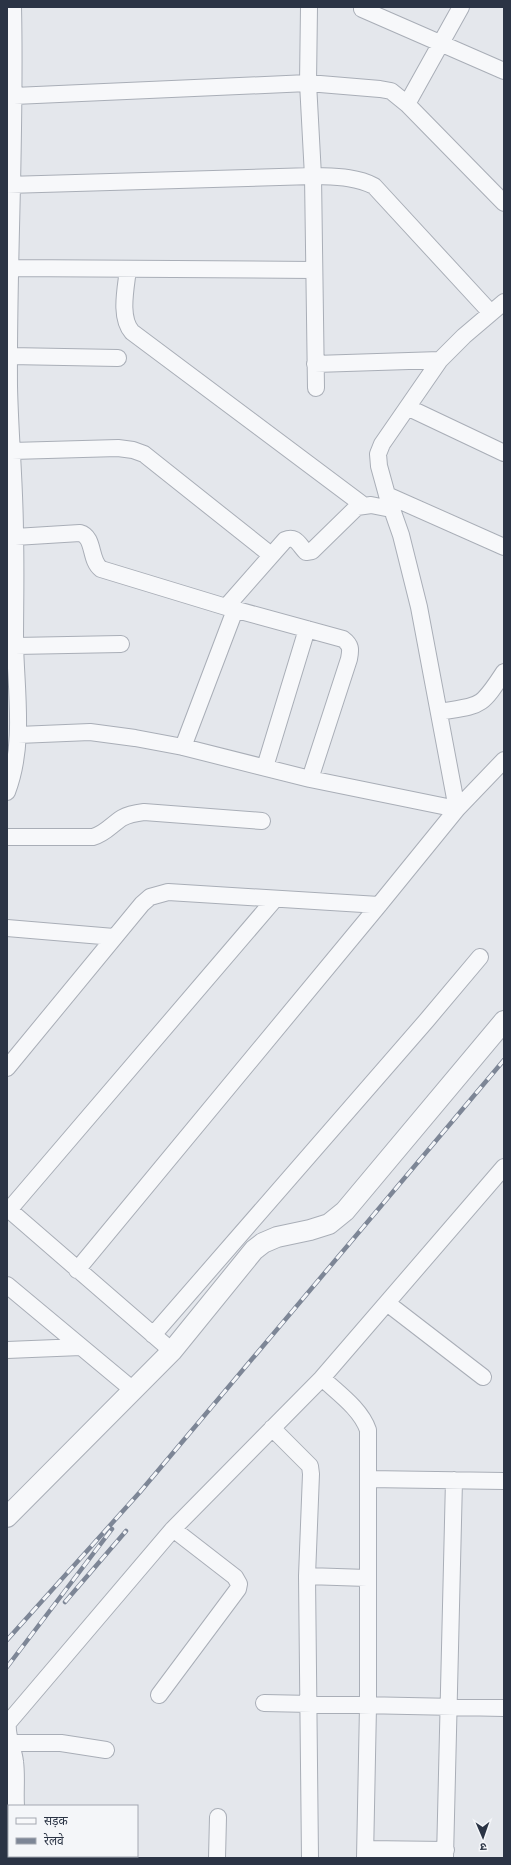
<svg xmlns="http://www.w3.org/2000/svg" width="511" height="1865" font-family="'Exo 2','Noto Sans Devanagari',sans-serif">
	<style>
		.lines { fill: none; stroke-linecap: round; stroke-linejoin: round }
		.minor-casing { stroke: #a9aeb7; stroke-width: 18 }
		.tertiary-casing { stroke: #a9aeb7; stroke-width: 22 }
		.minor { stroke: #f7f8fa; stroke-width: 16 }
		.tertiary { stroke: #f7f8fa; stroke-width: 20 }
		.rail-casing { stroke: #7d8696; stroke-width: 4.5 }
		.rail { stroke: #f4f6f9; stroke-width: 3; stroke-dasharray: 9; stroke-linecap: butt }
	</style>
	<rect width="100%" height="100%" fill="#e4e7ec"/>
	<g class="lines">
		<defs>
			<path id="minor" d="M309 7 308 83 313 176 316 388
				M362 9 504 71
				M14 96 308 83 380 89 391 91 407 104 504 203
				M407 104 461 7
				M7 185 313 176C334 177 355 176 374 186L491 313
				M10 268 313 270
				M128 269C126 288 119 317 132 332L363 505
				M10 356 118 358
				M315 364 440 360
				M409 408 504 453
				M12 451 118 448 133 450 144 454 271 555
				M387 495 504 547
				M15 537 80 533C95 537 89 560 101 569L226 607 343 639C351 645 351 649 349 659L310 779
				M226 607 285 540C296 535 299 545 306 552L312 551 357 507 371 505 391 509
				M15 646 121 644
				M439 712C481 705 480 709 504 672
				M18 735 90 732 135 738 183 747 310 779 457 809 419 607 401 535 387 495 379 466 378 454 382 444 440 360 464 336 504 302
				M183 747 235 610
				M265 767 307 629
				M7 792C25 745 16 692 15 643 15 608 16 572 15 536 15 486 10 436 9 386 8 260 16 134 13 7
				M7 837H93C105 834 111 825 122 818 129 814 136 813 144 812L262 821
				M7 928 114 937
				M7 1068 142 904 150 897 168 892 379 905
				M7 1208 172 1351
				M9 1210 275 899
				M77 1270 379 905 457 809 504 760
				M7 1285 133 1390
				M387 1303 483 1377
				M153 1335 427 1020 480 957
				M7 1350 81 1347
				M322 1378C338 1393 361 1409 368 1430V1706L365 1858
				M272 1428 310 1466 311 1474 307 1576 310 1858
				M368 1479 504 1481
				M307 1576 367 1578
				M159 1695 238 1589 239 1584 235 1577 173 1529
				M264 1703 504 1708
				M12 1743H61L106 1750
				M16 1806C15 1792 17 1776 15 1762 14 1749 6 1736 8 1723L173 1529 322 1378 504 1167
				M366 1849 446 1850
				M14 1858V1856
				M81 1858V1856
				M217 1858 218 1817
				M445 1858 454 1480"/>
			<path id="tertiary" d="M7 1517 172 1351 254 1250 263 1243 277 1237 310 1230 329 1224 345 1211 504 1021"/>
		</defs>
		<use href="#minor" class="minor-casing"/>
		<use href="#tertiary" class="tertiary-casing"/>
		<use href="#minor" class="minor"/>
		<use href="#tertiary" class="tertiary"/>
		<defs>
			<path id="rail" d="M65 1602 126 1531
				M7 1640 140 1492 504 1060
				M7 1667 112 1529"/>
		</defs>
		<use href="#rail" class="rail-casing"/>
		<use href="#rail" class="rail"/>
	</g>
	<rect width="511" height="1865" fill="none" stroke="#2b3445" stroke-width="16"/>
	<rect x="8" y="1805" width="130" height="52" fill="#f4f6f9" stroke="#a4a8b1"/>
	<rect x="16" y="1818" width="20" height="6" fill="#f7f8fa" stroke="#a4a8b1"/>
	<text x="44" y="1825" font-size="12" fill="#2b3445">सड़क</text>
	<rect x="16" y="1838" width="20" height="6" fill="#7d8696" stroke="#a4a8b1"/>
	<text x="44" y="1845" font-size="12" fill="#2b3445">रेलवे</text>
	<g transform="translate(483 1837) rotate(178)" stroke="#f4f6f9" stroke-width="3" paint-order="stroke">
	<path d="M0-3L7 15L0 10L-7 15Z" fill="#2b3445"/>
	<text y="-6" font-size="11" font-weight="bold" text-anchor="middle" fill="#2b3445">उ</text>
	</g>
</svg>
